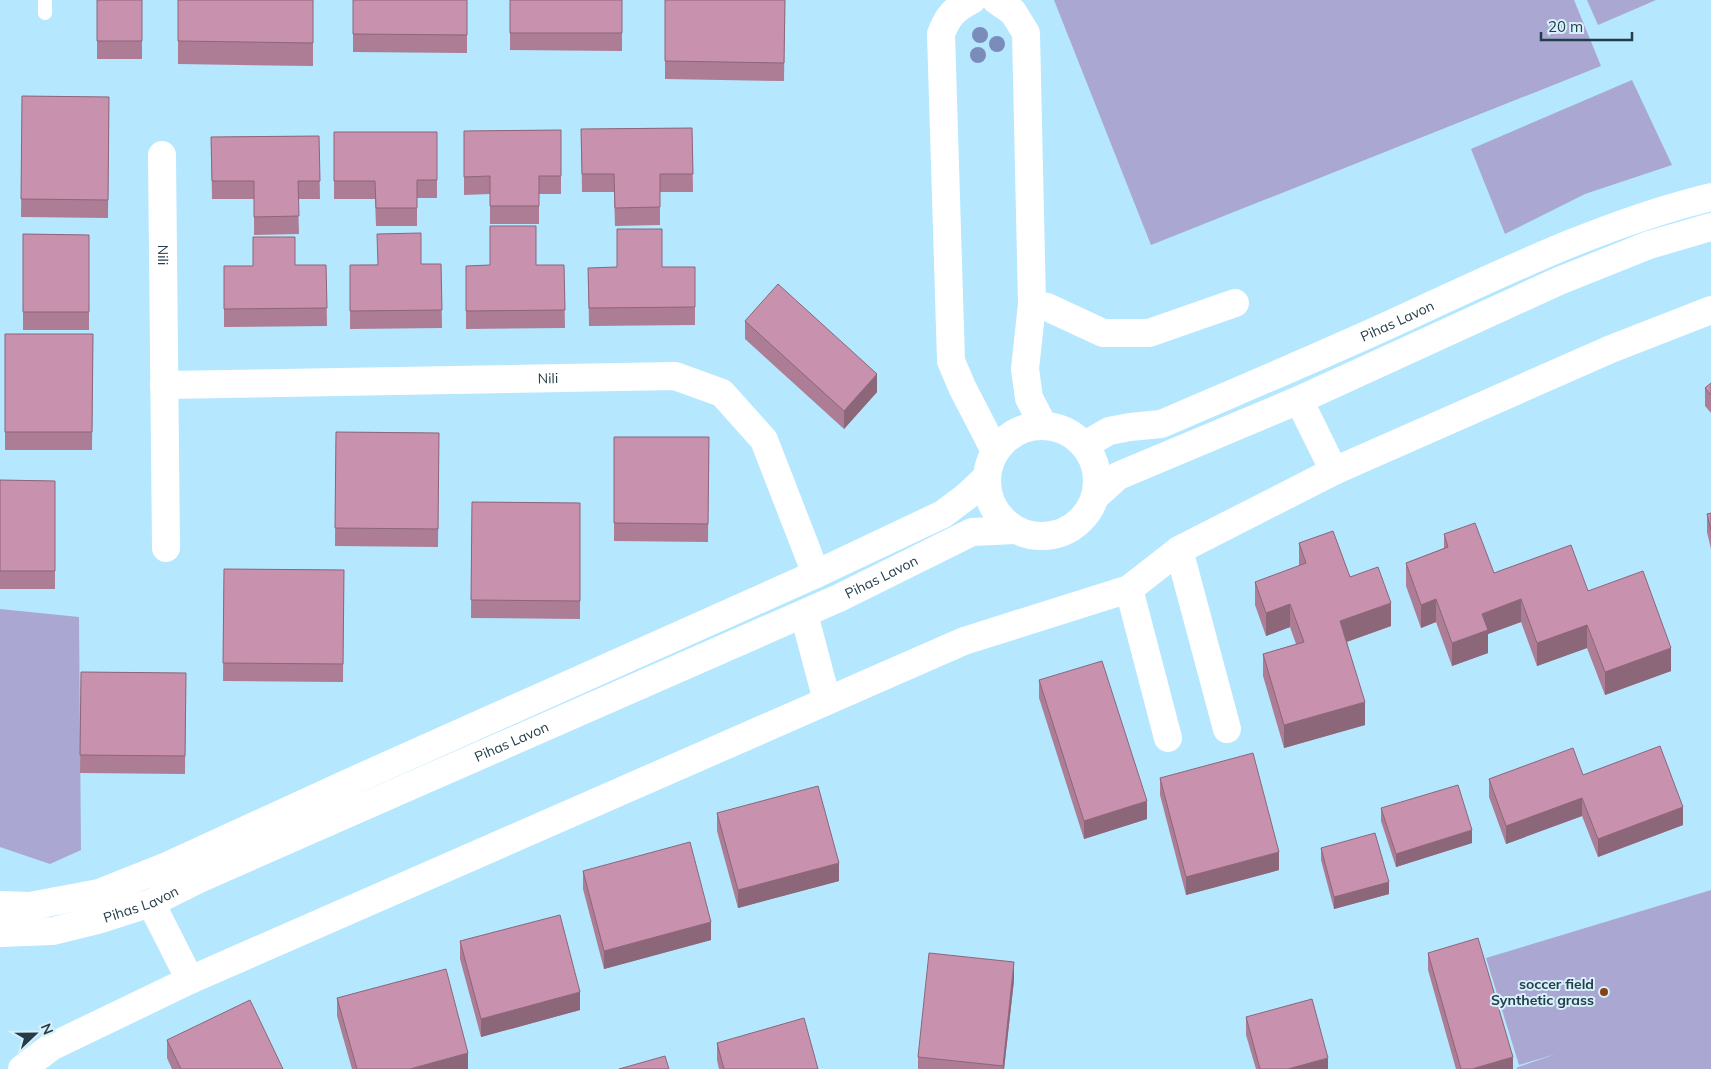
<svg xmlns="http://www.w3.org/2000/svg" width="1711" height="1069" font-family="Mulish,sans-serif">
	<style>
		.green { fill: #aaa7d3 }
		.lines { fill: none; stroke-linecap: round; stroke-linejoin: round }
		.service { stroke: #fff; stroke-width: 14 }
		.minor { stroke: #fff; stroke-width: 28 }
		.tertiary { stroke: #fff; stroke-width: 28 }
		.tree { fill: #7b8cbb }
		.wall { fill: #ac7d95 }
		.shaded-wall { fill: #8c6679 }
		.building { fill: #c891ad; stroke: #8c6679 }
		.poi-dot { fill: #864119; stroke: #d8f0fb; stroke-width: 2 }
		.labels { text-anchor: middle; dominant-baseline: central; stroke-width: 4; stroke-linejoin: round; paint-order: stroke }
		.street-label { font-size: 14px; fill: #243e49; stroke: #d8f0fb }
		.poi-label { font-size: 14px; font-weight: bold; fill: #243e49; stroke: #d8f0fb; text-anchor: end }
	</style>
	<rect width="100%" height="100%" fill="#b5e7fe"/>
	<path class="green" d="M1054 0H1574L1601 66 1151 245Z
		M1587 0H1656L1598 25Z
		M1632 80 1672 165 1585 194 1505 234 1471 149Z
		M0 609 79 617 81 850 50 864 0 847Z
		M1711 890V1069H1516L1518 1067 1556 1054 1519 1065 1486 958Z"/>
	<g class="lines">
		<path class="service" d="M45 13V0"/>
		<g class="minor">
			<path d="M972 0C955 9 948 15 941 34L951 361 962 387 995 451"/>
			<path d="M996 0 1013 12 1026 33 1032 304 1025 369 1029 398 1043 425"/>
			<path id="s1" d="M162 155 166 548"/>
			<path d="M1032 304 1047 307 1103 333H1149L1235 303"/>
			<path id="s2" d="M164 385 675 376 722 393 764 440 816 574"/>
			<path d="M1299 400 1334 471"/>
			<path d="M1179 550 1227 729"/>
			<path d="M1129 589 1168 738"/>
			<path d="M804 614 827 701"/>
			<path d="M151 903 190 980"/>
			<path d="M22 1069 51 1047 190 980 964 641 1129 589 1179 550 1334 471 1611 349 1711 310"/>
		</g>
		<g class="tertiary">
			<circle cx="1042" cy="481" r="55"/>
			<path id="s3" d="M1085 445 1109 431 1130 427 1161 424C1242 389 1324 355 1404 318 1504 272 1604 223 1711 197"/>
			<path d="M1095 497 1118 476 1299 400 1559 281 1649 245 1711 227"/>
			<path d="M0 905 30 906 99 893 167 866 357 779 816 574 943 514 967 496 986 478"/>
			<path id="s4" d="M0 933 53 931 98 920 151 903 199 879 390 795 839 598 972 532 1015 530"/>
		</g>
	</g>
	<g class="tree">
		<circle cx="980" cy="35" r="8"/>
		<circle cx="997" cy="44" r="8"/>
		<circle cx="978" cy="55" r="8"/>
	</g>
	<path class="wall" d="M97 0H142V59H97Z
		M178 0H313V66L178 64Z
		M353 0H467V53L353 52Z
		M510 0H622V51L510 50Z
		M665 0H785L784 81 665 79Z
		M22 96 109 97 108 218 21 217Z
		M692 128 693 192H660V225L615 226 614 192H582L581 129Z
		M561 130V194H539V224H490V194L464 195V131Z
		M334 132H437V198H417V226H376L375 199H334Z
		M319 136 320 199H298L299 234 254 235V199H212L211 137Z
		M23 234 89 235V330H23Z
		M253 237 295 265H326L327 326 224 327V266H253Z
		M441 264 442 328 350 329V265Z
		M564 265 565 328 466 329V266Z
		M695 267V325L589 326 588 268Z
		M745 321 877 392 844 429 745 339Z
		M5 334H93L92 450H5Z
		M1711 383V413L1705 406V388Z
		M336 432 439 433 438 547 335 546Z
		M614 437H709L708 542 614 541Z
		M0 480 55 481V589H0Z
		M472 502 580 503V619L471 618Z
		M1711 513V549L1707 532V514Z
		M1444 534 1494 573 1588 591 1671 671 1605 695 1587 648 1537 666 1521 622 1488 634V653L1452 666 1436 622 1421 628 1406 586V563L1444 548Z
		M1299 543 1350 577 1391 626 1347 642 1365 725 1284 748 1263 676V654L1296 644 1290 627 1266 636 1255 605V582L1299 566Z
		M224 569 344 570 343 682 223 681Z
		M81 672 186 673 185 774 80 773Z
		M1039 680 1147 819 1084 839 1039 698Z
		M1583 775 1683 825 1598 857 1582 816 1506 844 1489 797V779Z
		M1160 778 1279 870 1186 895 1160 795Z
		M1381 808 1472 843 1396 867 1381 821Z
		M717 813 839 881 738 908 717 831Z
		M1321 848 1389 894 1334 909 1321 860Z
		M583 871 711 940 604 969 583 889Z
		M460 941 580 1010 481 1037 460 959Z
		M1428 953 1513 1069H1456L1428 970Z
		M1014 980 1004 1069H918V1057Z
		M337 998 468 1069H352L337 1016Z
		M1246 1017 1328 1069H1256L1246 1035Z
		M167 1040 283 1069H172L167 1058Z
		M717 1043 818 1069H719L717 1060Z"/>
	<path class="shaded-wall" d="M877 374V392L844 429V411Z
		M1436 599V622L1421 628V605Z
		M1521 599V622L1488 634V653L1452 666V643L1482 614Z
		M1391 603V626L1340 644V621Z
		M1290 604V627L1266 636V613Z
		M1587 625V648L1537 666V643Z
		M1671 648V671L1605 695V672Z
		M1365 702V725L1284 748V725Z
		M1582 798V816L1506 844V826Z
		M1147 801V819L1084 839V821Z
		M1683 807V825L1598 857V839Z
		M1472 830V843L1396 867V854Z
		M1279 852V870L1186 895V877Z
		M839 863V881L738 908V890Z
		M1389 882V894L1334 909V897Z
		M711 922V940L604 969V951Z
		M1014 962V980L1004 1069H1003Z
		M580 992V1010L481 1037V1019Z
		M468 1053V1069H410Z
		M1513 1057V1069H1472Z
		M1328 1058V1069H1288Z"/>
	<path class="building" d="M97 0H142V41H97Z
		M178 0H313V43L178 41Z
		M353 0H467V35L353 34Z
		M510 0H622V33H510Z
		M665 0H785L784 63 665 61Z
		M22 96 109 97 108 200 21 199Z
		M692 128 693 174H660V207L615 208 614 174H582L581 129Z
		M561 130V176H539V206H490V176L464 177V131Z
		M334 132H437V180H417V208H376L375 181H334Z
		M319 136 320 181H298L299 216 254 217V181H212L211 137Z
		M490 226H536V265H564L565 310 466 311V266L490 265Z
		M617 229H662V267H695V307L589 308 588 268 617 267Z
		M421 233V264H441L442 310 350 311V265H378L377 234Z
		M23 234 89 235V312H23Z
		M253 237H295V265H326L327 308 224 309V266H253Z
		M778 284 877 374 844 411 745 321Z
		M5 334H93L92 432H5Z
		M1711 383V395L1705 388Z
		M336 432 439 433 438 529 335 528Z
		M614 437H709L708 524 614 523Z
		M0 480 55 481V571H0Z
		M472 502 580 503V601L471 600Z
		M1711 513V531L1707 514Z
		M1475 523 1494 573 1571 545 1588 591 1643 571 1671 648 1605 672 1587 625 1537 643 1521 599 1482 614 1488 630 1452 643 1436 599 1421 605 1406 563 1448 547 1444 534Z
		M1333 531 1350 577 1378 567 1391 603 1340 621 1365 702 1284 725 1263 654 1304 642 1290 604 1266 613 1255 582 1306 563 1299 543Z
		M224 569 344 570 343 664 223 663Z
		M1102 661 1147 801 1084 821 1039 680Z
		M81 672 186 673 185 756 80 755Z
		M1660 746 1683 807 1598 839 1582 798 1506 826 1489 779 1573 748 1583 775Z
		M1253 753 1279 852 1186 877 1160 778Z
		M1458 785 1472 830 1396 854 1381 808Z
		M818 786 839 863 738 890 717 813Z
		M1375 833 1389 882 1334 897 1321 848Z
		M690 842 711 922 604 951 583 871Z
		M560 915 580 992 481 1019 460 941Z
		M1478 938 1513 1057 1472 1069H1461L1428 953Z
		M929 953 1014 962 1003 1066 918 1057Z
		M446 969 468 1053 410 1069H357L337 998Z
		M1312 999 1328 1058 1288 1069H1260L1246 1017Z
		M250 1000 283 1069H181L167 1040Z
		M804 1018 818 1069H724L717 1043Z
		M665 1056 669 1069H619Z"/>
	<circle class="poi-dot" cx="1604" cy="992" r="5"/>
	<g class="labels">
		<g class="street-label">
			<text stroke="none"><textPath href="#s1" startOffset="100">Nili</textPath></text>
			<text stroke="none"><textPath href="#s3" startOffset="338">Pihas Lavon</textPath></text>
			<text stroke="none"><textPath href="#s2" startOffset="384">Nili</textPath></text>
			<text stroke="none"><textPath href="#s4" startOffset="955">Pihas Lavon</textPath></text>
			<text stroke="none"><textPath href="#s4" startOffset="550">Pihas Lavon</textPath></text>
			<text stroke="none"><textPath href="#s4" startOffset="145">Pihas Lavon</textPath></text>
		</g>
		<g class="poi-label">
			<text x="1594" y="984">soccer field<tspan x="1594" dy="16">Synthetic grass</tspan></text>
		</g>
	</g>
	<g transform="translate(35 1034) rotate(68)" stroke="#d8f0fb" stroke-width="4" paint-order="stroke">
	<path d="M0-4L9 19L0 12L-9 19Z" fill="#243e49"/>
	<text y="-8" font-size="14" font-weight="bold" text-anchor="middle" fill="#243e49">N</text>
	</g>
	<path d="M1541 32v8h91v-8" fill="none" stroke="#243e49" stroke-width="2.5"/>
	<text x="1548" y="32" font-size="15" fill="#243e49" stroke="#d8f0fb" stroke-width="4" paint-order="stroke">20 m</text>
</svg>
